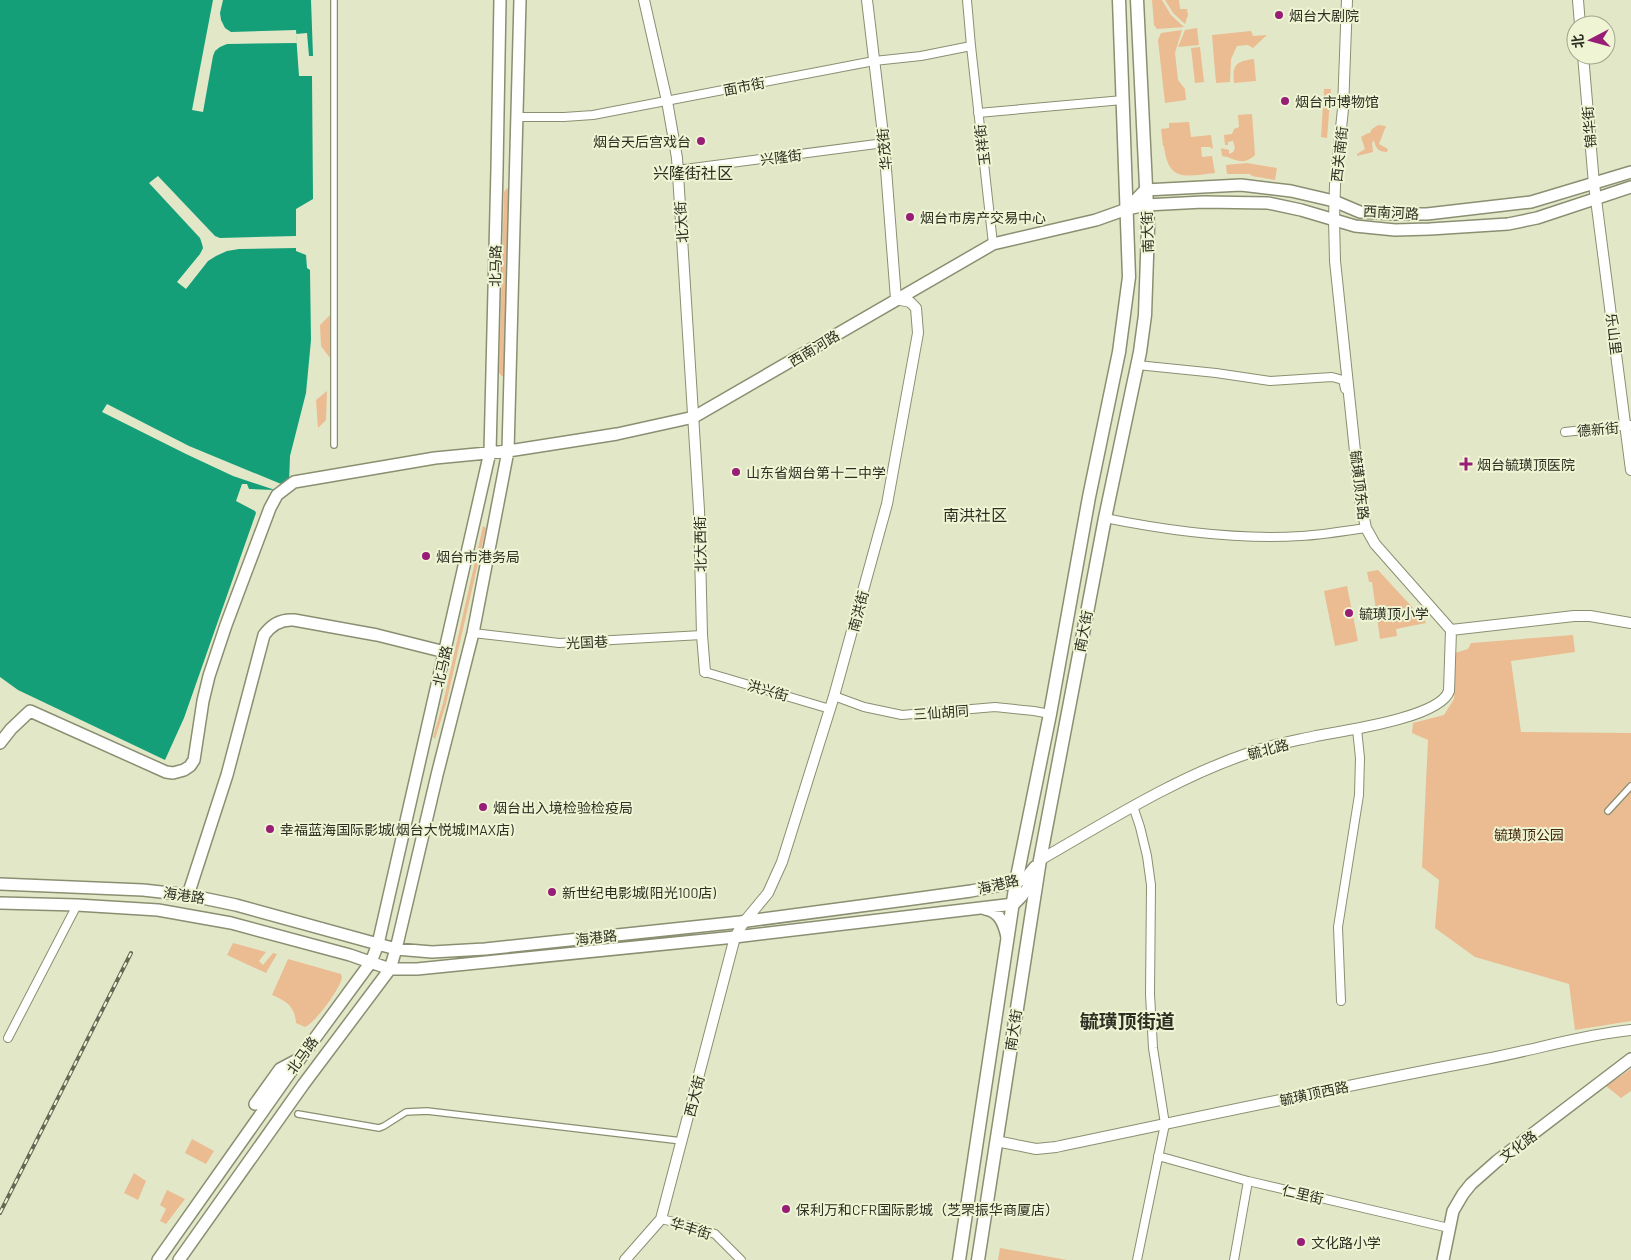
<svg xmlns="http://www.w3.org/2000/svg" width="1631" height="1260" font-family="Barlow,'Noto Sans SC',sans-serif">
	<style>
		.green { fill: #ebbb92 }
		.water { fill: #149f79 }
		.pier { fill: #e2e8c7 }
		.lines { fill: none; stroke-linecap: round; stroke-linejoin: round }
		.pedestrian-casing { stroke: #8a8f71; stroke-width: 8 }
		.minor-casing { stroke: #8a8f71; stroke-width: 10 }
		.tertiary-casing { stroke: #8a8f71; stroke-width: 12 }
		.secondary-casing { stroke: #8a8f71; stroke-width: 14 }
		.primary-casing { stroke: #8a8f71; stroke-width: 15 }
		.pedestrian { stroke: #fff; stroke-width: 5.5 }
		.minor { stroke: #fff; stroke-width: 8 }
		.tertiary { stroke: #fff; stroke-width: 10 }
		.secondary { stroke: #fff; stroke-width: 11 }
		.primary { stroke: #fff; stroke-width: 12 }
		.rail-casing { stroke: #666856; stroke-width: 4 }
		.rail { stroke: #eff5d4; stroke-width: 2; stroke-dasharray: 5.5; stroke-linecap: butt }
		.poi-dot { fill: #981d76; stroke: #eff5d4; stroke-width: 2 }
		.labels { text-anchor: middle; dominant-baseline: central; stroke-width: 4; stroke-linejoin: round; paint-order: stroke }
		.poi-label { font-size: 14px; fill: #2e2f23; stroke: #eff5d4; text-anchor: start }
		.street-label { font-size: 14px; fill: #2e2f23; stroke: #eff5d4 }
		.park-label { font-size: 14px; fill: #45280a; stroke: #eff5d4 }
		.quarter-label { font-size: 16px; fill: #2e2f23; stroke: #eff5d4 }
		.district-label { font-size: 19px; font-weight: bold; fill: #2e2f23; stroke: #eff5d4 }
	</style>
	<rect width="100%" height="100%" fill="#e2e8c7"/>
	<path class="green" d="M1152 0H1162L1171 15 1184 27 1157 29 1154 25Z
		M1165 0H1179L1180 9H1187L1188 15 1185 24 1173 13Z
		M1197 28 1199 45 1178 47 1185 30Z
		M1182 30 1175 53 1178 80 1185 89 1186 100 1165 103 1158 40 1161 33Z
		M1251 31 1253 36 1267 35 1253 48 1248 45 1237 46 1231 59 1230 82 1216 83 1212 35Z
		M1200 47 1204 82 1195 83 1191 48Z
		M1254 59 1256 81 1234 83C1232 65 1236 61 1254 59Z
		M1324 89H1331L1327 138 1321 137Z
		M1252 114 1255 155C1241 168 1234 157 1222 156L1221 148 1229 150V154L1233 152 1235 148 1233 141 1228 142V145H1225L1224 135 1232 134 1234 129 1239 127 1238 115Z
		M1189 122 1191 137 1211 135 1213 149 1210 147H1201L1202 157 1212 156 1215 173C1186 176 1168 183 1164 146H1163L1161 129 1169 128V123Z
		M1378 125 1386 126 1379 144 1388 149 1387 152C1378 152 1376 148 1374 141L1372 142 1373 152 1357 156V154L1365 149 1361 137 1366 134 1370 133 1372 129Z
		M1247 163 1277 168 1275 180 1252 176 1250 174H1227L1226 165Z
		M507 188 509 191 504 376H502L499 373 504 192Z
		M330 315V358L321 346 320 325Z
		M327 391 326 420 318 428 316 400Z
		M483 526 486 528 446 704 435 739 433 737 443 703Z
		M1378 570 1425 621 1426 623 1396 629 1397 636 1380 639 1372 582H1369L1367 572Z
		M1347 586 1358 641 1335 646 1324 591Z
		M1573 635 1575 652 1511 661 1521 732 1631 733V1021L1575 1030 1569 984 1475 957 1435 928 1439 880 1422 867 1428 740 1412 733 1413 723 1444 715 1454 699 1455 653 1468 649 1471 643Z
		M233 943 266 952 259 961 263 965 273 953 277 954 266 973 227 955Z
		M288 959 341 974 342 978C339 990 316 1022 305 1027L296 1023C295 1006 286 1001 272 995Z
		M1631 1069V1091L1621 1098 1606 1086Z
		M192 1139 214 1151 206 1164 185 1153Z
		M134 1173 146 1181 138 1200 124 1193Z
		M167 1190 185 1199 166 1224 160 1221 166 1209 160 1205Z
		M1000 1248 1067 1260H998Z"/>
	<path class="water" d="M0 0H311L313 56H309L307 33 296 34 299 76H312L313 199 296 209V251L306 255 307 268 310 270 311 340 306 393 290 456 289 483 275 490 249 489 247 484H242L236 501 255 511 256 513 184 718 165 760 18 690 0 677Z"/>
	<path class="pier" d="M213 0H223L220 13 221 20 225 28 231 32 296 30 297 43 227 44 220 47 215 51 213 56 203 112 192 110Z
		M158 176 215 236 220 238 296 236V248L239 249 227 251 216 256 208 261 186 289 177 282 200 254 203 248 202 244 200 238 149 183Z
		M107 404 189 446 286 486 275 490 233 476 186 454 102 412Z"/>
	<g class="lines">
		<defs>
			<path id="pedestrian" d="M334 445V0
				M1608 811 1631 786
				M298 1114 379 1128 384 1126 406 1112 427 1111 682 1141"/>
			<path id="minor" d="M967 0 971 46 993 244
				M978 113 1123 100
				M517 117H564L593 115 874 61 921 56 971 46
				M677 170 884 143
				M1137 365 1216 373 1270 381 1332 377 1343 380 1345 389
				M1565 432 1631 425
				M1105 518C1169 531 1235 540 1301 536 1323 535 1344 531 1366 528
				M473 633 559 643 702 635
				M705 672 830 709
				M834 696 864 707 902 715 995 707 1034 711 1050 714
				M1133 806 1140 827 1147 856 1151 885 1150 994 1153 1048 1165 1124 1137 1260
				M1341 1001 1338 927 1359 795 1360 758 1357 729
				M8 1038 77 905
				M1158 1156 1248 1181 1449 1228
				M661 1219 691 1226 715 1234 741 1260
				M1234 1260 1248 1181"/>
			<path id="tertiary" d="M644 0 667 101 677 158 699 510 702 635 705 672
				M1347 0 1343 109 1335 185 1334 219 1335 261 1360 499 1366 528 1375 544 1451 630 1574 616H1590L1631 623
				M1578 0 1580 25
				M1583 55 1594 184 1631 470
				M1040 860C1108 821 1175 778 1249 753 1270 745 1294 741 1316 736 1342 731 1440 718 1449 691L1451 630
				M996 1141 1036 1149 1056 1147C1199 1117 1342 1086 1486 1059 1535 1050 1581 1035 1631 1030
				M625 1260 661 1219 735 937 744 922 768 893 782 862 834 696 887 504 918 333 916 308 910 302 896 299 884 143 867 0"/>
			<path id="secondary" d="M1127 209 1145 190 1241 185 1291 191 1334 201 1360 212 1395 214H1427L1531 202 1631 172
				M0 743 11 729 30 711 166 772 173 773 184 770 190 766 194 760 203 701 209 676 226 625 270 508 277 495 294 482 435 458 508 451 617 434 694 417 993 244 1096 220 1127 209 1146 205 1203 202 1268 203 1301 210 1355 226 1395 230 1430 229 1508 224 1537 218 1631 187
				M0 884 143 890 188 895 236 905 396 949 432 952 485 949 740 922 913 899 971 891 1016 882 1026 878 1035 867
				M188 895 227 775 264 635C271 625 281 619 294 620L377 635 445 652
				M0 903 77 905 158 910 231 923 350 955 390 969H417L735 937 1014 904C1024 895 1031 886 1035 873
				M985 909C999 911 1004 923 1007 937
				M255 1104 280 1069 297 1060
				M158 1260 299 1060 371 962 378 944 490 452 497 169 500 0
				M179 1260 303 1085 390 969 396 949 437 775 473 633 508 451 520 0
				M1443 1260 1453 1211 1463 1194 1471 1184 1497 1161 1631 1059"/>
			<path id="primary" d="M959 1260 1016 882 1050 714 1089 497 1119 352 1129 277 1119 0
				M978 1260 1040 860 1105 518 1140 352 1145 315 1148 228 1137 0"/>
		</defs>
		<use href="#pedestrian" class="pedestrian-casing"/>
		<use href="#minor" class="minor-casing"/>
		<use href="#tertiary" class="tertiary-casing"/>
		<use href="#secondary" class="secondary-casing"/>
		<use href="#primary" class="primary-casing"/>
		<use href="#pedestrian" class="pedestrian"/>
		<use href="#minor" class="minor"/>
		<use href="#tertiary" class="tertiary"/>
		<use href="#secondary" class="secondary"/>
		<use href="#primary" class="primary"/>
		<defs>
			<path id="rail" d="M0 1213 131 953"/>
		</defs>
		<use href="#rail" class="rail-casing"/>
		<use href="#rail" class="rail"/>
	</g>
	<g class="poi-dot">
		<circle cx="1279" cy="15" r="5"/>
		<circle cx="1285" cy="101" r="5"/>
		<circle cx="701" cy="141" r="5"/>
		<circle cx="910" cy="217" r="5"/>
		<path d="M1463.5 456.5h5v5h5v5h-5v5h-5v-5h-5v-5h5z"/>
		<circle cx="736" cy="472" r="5"/>
		<circle cx="426" cy="556" r="5"/>
		<circle cx="1349" cy="613" r="5"/>
		<circle cx="483" cy="807" r="5"/>
		<circle cx="270" cy="829" r="5"/>
		<circle cx="552" cy="892" r="5"/>
		<circle cx="786" cy="1209" r="5"/>
		<circle cx="1301" cy="1242" r="5"/>
	</g>
	<g class="labels">
		<g class="poi-label">
			<text x="1289" y="15">烟台大剧院</text>
			<text x="1295" y="101">烟台市博物馆</text>
			<text x="691" y="141" text-anchor="end">烟台天后宫戏台</text>
			<text x="920" y="217">烟台市房产交易中心</text>
			<text x="1477" y="464">烟台毓璜顶医院</text>
			<text x="746" y="472">山东省烟台第十二中学</text>
			<text x="436" y="556">烟台市港务局</text>
			<text x="1359" y="613">毓璜顶小学</text>
			<text x="493" y="807">烟台出入境检验检疫局</text>
			<text x="280" y="829">幸福蓝海国际影城(烟台大悦城IMAX店)</text>
			<text x="562" y="892">新世纪电影城(阳光100店)</text>
			<text x="796" y="1209">保利万和CFR国际影城（芝罘振华商厦店）</text>
			<text x="1311" y="1242">文化路小学</text>
		</g>
		<g class="street-label">
			<text transform="translate(744 86) rotate(-11)">面市街</text>
			<text transform="translate(1589 127) rotate(-95)">锦华街</text>
			<text transform="translate(982 145) rotate(-97)">玉祥街</text>
			<text transform="translate(884 149) rotate(-95)">华茂街</text>
			<text transform="translate(1339 154) rotate(-84)">西关南街</text>
			<text transform="translate(781 157) rotate(-7)">兴隆街</text>
			<text transform="translate(1391 212) rotate(3)">西南河路</text>
			<text transform="translate(681 222) rotate(-94)">北大街</text>
			<text transform="translate(1147 232) rotate(-92)">南大街</text>
			<text transform="translate(495 266) rotate(-89)">北马路</text>
			<text transform="translate(1614 334) rotate(83)">乐山里</text>
			<text transform="translate(814 348) rotate(-31)">西南河路</text>
			<text transform="translate(1598 429) rotate(-5)">德新街</text>
			<text transform="translate(1360 485) rotate(83)">毓璜顶东路</text>
			<text transform="translate(700 544) rotate(-91)">北大西街</text>
			<text transform="translate(858 611) rotate(-75)">南洪街</text>
			<text transform="translate(1083 631) rotate(-79)">南大街</text>
			<text transform="translate(587 642) rotate(-3)">光国巷</text>
			<text transform="translate(442 666) rotate(-77)">北马路</text>
			<text transform="translate(768 690) rotate(16)">洪兴街</text>
			<text transform="translate(941 712) rotate(-4)">三仙胡同</text>
			<text transform="translate(1268 749) rotate(-15)">毓北路</text>
			<text transform="translate(998 884) rotate(-13)">海港路</text>
			<text transform="translate(184 895) rotate(8)">海港路</text>
			<text transform="translate(596 937) rotate(-6)">海港路</text>
			<text transform="translate(1013 1030) rotate(-81)">南大街</text>
			<text transform="translate(302 1055) rotate(-54)">北马路</text>
			<text transform="translate(1314 1093) rotate(-12)">毓璜顶西路</text>
			<text transform="translate(694 1096) rotate(-76)">西大街</text>
			<text transform="translate(1518 1146) rotate(-37)">文化路</text>
			<text transform="translate(1303 1194) rotate(13)">仁里街</text>
			<text transform="translate(691 1228) rotate(17)">华丰街</text>
		</g>
		<g class="park-label">
			<text x="1529" y="834">毓璜顶公园</text>
		</g>
		<g class="quarter-label">
			<text x="693" y="172">兴隆街社区</text>
			<text x="975" y="514">南洪社区</text>
		</g>
		<g class="district-label">
			<text x="1127" y="1020">毓璜顶街道</text>
		</g>
	</g>
	<g transform="translate(1591 40) rotate(264)"><circle r="24" fill="#eff5d4" stroke="#a2a68d"/>
	<path d="M0-4L9 19L0 12L-9 19Z" fill="#981d76"/>
	<text y="-8" font-size="14" font-weight="bold" text-anchor="middle" fill="#2e2f23">北</text>
	</g>
</svg>
